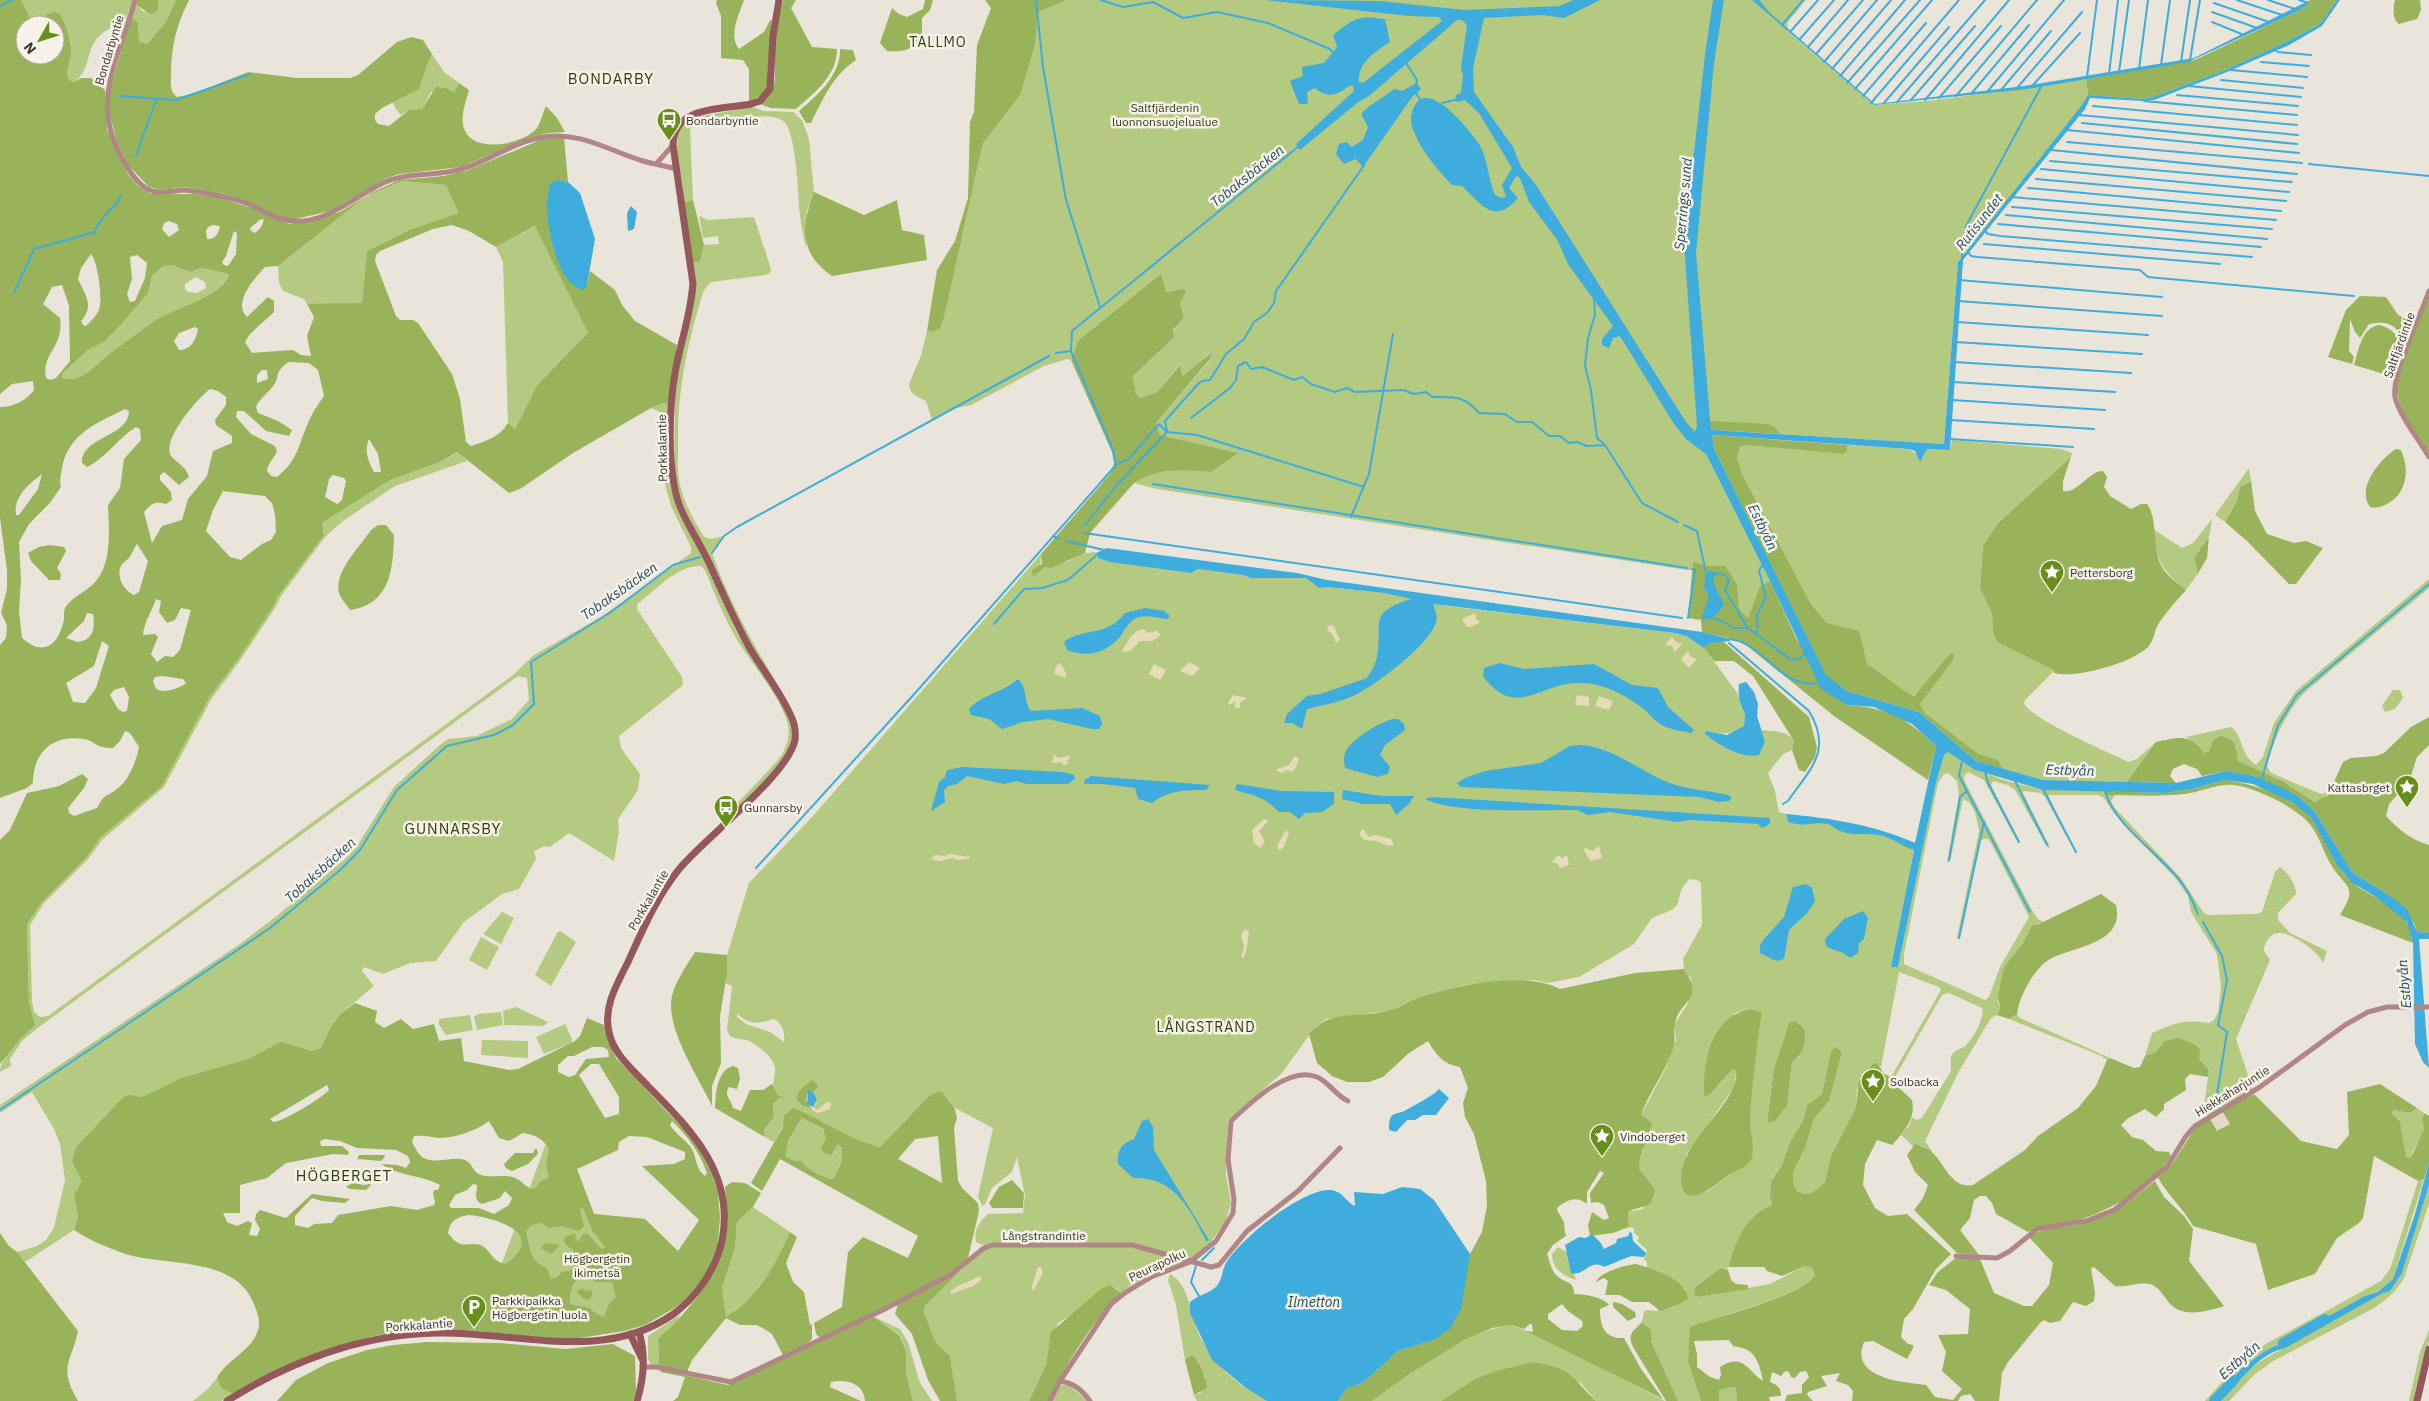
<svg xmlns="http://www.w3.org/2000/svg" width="2429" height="1401" font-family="'IBM Plex Sans',sans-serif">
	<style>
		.built { fill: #e2dac9 }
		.green { fill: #b3ca80; fill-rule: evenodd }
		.forest { fill: #98b359; fill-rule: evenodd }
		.sand { fill: #e6dcb7 }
		.water { fill: #3eacdc }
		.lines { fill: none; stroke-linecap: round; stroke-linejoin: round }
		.stream { stroke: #3eacdc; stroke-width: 2 }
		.river { stroke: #3eacdc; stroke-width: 10 }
		.street { stroke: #b18687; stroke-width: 5 }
		.secondary { stroke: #94575a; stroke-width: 7 }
		.labels { text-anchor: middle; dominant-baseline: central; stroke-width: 5; stroke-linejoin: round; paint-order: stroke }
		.street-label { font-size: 12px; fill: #393834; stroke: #f7f2e8 }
		.park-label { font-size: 12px; fill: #323c17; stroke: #f7f2e8 }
		.poi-label { font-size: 12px; fill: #393834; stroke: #f7f2e8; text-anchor: start }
		.neighbourhood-label { font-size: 14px; letter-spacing: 1px; fill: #2e410b; stroke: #f7f2e8 }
		.water-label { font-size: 14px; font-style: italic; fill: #214e63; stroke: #f7f2e8 }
		.quarter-label { font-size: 15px; letter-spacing: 1px; fill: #2e410b; stroke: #f7f2e8 }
	</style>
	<rect width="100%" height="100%" fill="#eae5db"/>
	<path class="built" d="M2222 1111 2230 1124 2217 1132 2210 1119Z"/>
	<path class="green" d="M21 0H133L123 27 116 26C80 39 96 67 74 82L69 80C64 67 71 55 70 41L46 15 42 24H33Z
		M159 0H176L165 23 147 44 139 42 138 23 131 17 136 5 144 12 159 4Z
		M1064 0H1806L1788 22 1787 31 1874 105 1936 100 2086 79 2088 95 2081 106 1958 262 1944 444 1780 434 1775 427 1695 432 1770 581 1760 586 1748 618 1739 608 1737 584 1726 566H1708L1693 561 1692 570H1687L1157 489 1134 483C1157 467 1185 470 1211 472L1237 453 1160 435 1156 423 1210 360 1211 352 1182 378 1179 365 1157 392 1139 398 1136 394 1133 376 1173 337V331L1184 318 1180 303 1183 289 1166 292 1078 341 1071 360 1067 359 1044 366 971 405 953 409 932 420 926 401C918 397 909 394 909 384L921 356 927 331 931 332 963 233 983 143 991 132 1035 45 1037 12Z
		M432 54 444 72 459 83 454 93 431 92 422 109 409 110 401 115 395 108 393 102C420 92 420 76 432 54Z
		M753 107 764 111 793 112 802 120 809 139 814 192 807 211 806 249C804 238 801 226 800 215 798 198 797 128 782 120 770 114 753 117 740 118 722 119 704 117 690 129L693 200 683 203C686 174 670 155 681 127L695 117Z
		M402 181 446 185 460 213 409 230 367 251 362 304H307L304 299 283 291 279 283 278 266 365 197Z
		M699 216 708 220 754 217 771 269 770 273 765 275 711 282 704 290C687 343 677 391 678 447 678 460 677 473 680 485 684 503 695 522 704 537L711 539 724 536 712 553C731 608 761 657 791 707L749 642 681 500 674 471 675 398 692 262H700L704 245 719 244 718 236 703 238Z
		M536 226 588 333 537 385 515 429 508 423 503 262 496 247Z
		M164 265H172L190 272 202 268 229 274C224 295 172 309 154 321 138 332 123 344 108 355 95 365 81 384 62 378L63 373 88 350 104 342 119 327 148 293 152 276ZM196 277 205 282 206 288 197 293 188 292 185 289V284Z
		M667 402 669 404 668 469 670 486 677 509 708 567 736 631 788 715C791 724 794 733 791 742 786 765 740 805 722 823 724 813 772 770 782 754 787 745 790 736 788 725 783 701 753 665 739 643 725 620 715 595 705 570L701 566C677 565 656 590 637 604V609L682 677 683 685 619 736 621 748 640 774 638 790 618 819 619 831 614 861 569 833 550 847 545 846 534 851 536 859 519 889 502 894 464 922 436 961 410 963 383 974 364 967 362 971 374 986 342 1013 331 1026 321 1048 312 1051 287 1044 248 1059 181 1078 142 1097H123L76 1147 72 1161 83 1181 74 1196 78 1216 74 1230 25 1262 17 1252 37 1246 46 1240 54 1228 65 1180 60 1144 54 1129 32 1092 0 1113V1105L240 944 278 915 346 858 357 846 394 787 441 744 448 739 477 736 491 729 512 719 529 700 527 678 518 676 39 1027 22 1041 10 1059 11 1066 0 1072C0 1057 23 1035 35 1025L29 1001 27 924 42 902 86 858 100 838 162 786 210 696 237 661 273 607 279 595 324 535 322 523 390 480 440 462 458 452 467 461 395 486 343 521 325 537 281 596 275 608 239 662 212 698 164 787 102 840 88 859 44 903 30 925 32 1001 34 1012 40 1017 48 1016 513 675 534 655 601 617 691 553V547L671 506 665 484 662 413 651 408Z
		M1952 440 2061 449 2072 453 2071 457 1998 523 1983 546 1980 588 1992 614 1993 633 1997 642 2055 670 2025 700 2024 703C2028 718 2110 753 2128 762L2137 759 2156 742 2127 782 2043 780 2003 769 1998 760 1977 753 1925 713 1920 704 1954 657 1913 696C1908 695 1876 670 1867 664L1864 654 1840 627 1827 623 1811 604 1742 474 1737 458 1740 447 1745 445 1843 454 1847 452V445L1909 449 1923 458 1926 449 1950 450Z
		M2249 468 2251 481 2240 487 2236 503 2225 522 2215 515Z
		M2212 519C2211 524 2211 531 2209 536 2203 549 2192 558 2197 575L2186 590C2161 569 2157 562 2153 529L2182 548 2193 543Z
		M1098 552V558L1109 562 1191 573 1198 569 1243 575 1251 578H1306L1319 588 1327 587 1384 593 1446 606 1675 633 1686 636 1704 648 1738 694 1741 707 1745 713 1744 726C1731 736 1721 734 1706 731L1707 736 1715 740 1765 742 1761 730C1772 731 1788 731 1794 741L1792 750 1783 754 1768 773 1775 791 1779 812 1786 814 1788 822C1806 828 1809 822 1826 824 1832 824 1837 830 1843 832 1855 834 1867 833 1878 835 1892 837 1903 843 1914 850L1891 967H1898L1936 783 1944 755 1948 752 1975 770 2007 781 2043 790 2102 791 2105 795H2115L2111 801 2114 807 2180 877 2204 913 2208 915 2256 914 2262 912 2275 872 2280 867C2288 873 2296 884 2296 894L2278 913V920L2290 933 2327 951 2323 963C2319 952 2293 934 2281 933 2272 931 2263 943 2264 951L2270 960 2236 1039 2253 1090 2208 1116 2204 1108 2209 1070 2178 1038 2166 1041 2156 1052 2145 1056 2152 1033C2174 1023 2185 1019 2209 1023L2214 1020 2218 1012 2221 987 2217 954 2191 912 2188 896 2177 880 2114 813 2104 798 2098 795H2048L2076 854 2045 797 2041 793 2024 791 2023 793 2050 847 2048 848 2015 790 2008 785 1993 781 1991 785 2020 842 2018 843 1984 780 1968 772 1964 776 1965 782 2032 910 2038 919 2044 922 2032 925 2023 943 2004 967 1998 1003 2000 1008 1997 1015 1991 1018 1958 1073 1925 1141 1933 1153 1922 1146H1913L1901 1135 1909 1126 1912 1117 1916 1120 1922 1118 1951 1071V1056C1954 1050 1959 1050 1964 1047 1972 1041 1985 1018 1982 1008L1949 993 1942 995 1894 1079 1891 1077 1941 990 1939 987 1899 972 1881 1067 1878 1063 1857 1089 1856 1107 1831 1156 1825 1182 1812 1193 1804 1194 1797 1191 1793 1183V1172L1805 1148 1814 1119 1829 1101 1842 1053 1831 1051 1822 1094 1807 1105 1804 1119 1790 1142 1782 1165 1771 1182 1770 1196 1772 1205C1755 1212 1733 1249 1729 1267L1726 1269 1721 1268C1713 1276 1703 1280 1695 1287L1694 1295 1698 1297 1770 1284 1805 1266 1812 1268 1815 1275C1802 1297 1718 1315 1691 1327L1688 1362 1701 1401H1678L1651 1341V1330L1642 1322 1644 1311 1648 1310 1656 1311 1675 1307 1686 1290 1670 1279 1647 1268V1262L1644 1259 1647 1250 1637 1241 1639 1237 1634 1233V1228L1629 1227 1628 1212 1643 1209 1655 1189 1639 1169 1640 1159 1644 1150 1641 1115 1666 1068 1676 1039 1674 1025 1688 1003 1691 979 1684 969 1683 959 1702 925 1701 883 1697 880 1689 879 1682 888 1677 905 1672 910 1652 918 1634 944 1579 977 1548 983 1533 980 1464 985 1414 999 1389 1011 1326 1019 1316 1026 1281 1074 1228 1120 1226 1174 1231 1203 1226 1221 1207 1247 1191 1259 1130 1285 1121 1293 1116 1288 1058 1323 1049 1346 1046 1365 1029 1401H957L950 1356 935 1341 924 1312V1307L962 1269 988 1247 1014 1244 982 1245 976 1242C973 1230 980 1221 988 1214L1023 1213 1025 1196 1017 1157 1012 1172 992 1188 985 1204 982 1206 978 1196 993 1128 953 1107 948 1099 929 1096 880 1147 861 1143 793 1108 774 1142 765 1137 764 1130 774 1117C773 1109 771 1098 782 1098 763 1082 783 1074 771 1059 768 1054 755 1043 749 1041 743 1038 736 1040 730 1036L727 1030 732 986 725 983 727 955 749 883 813 816 1041 554 1040 571 1045 567 1066 562 1085 553ZM1948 773 1957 781 1959 795 1947 862H1950L1963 799 1969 802 1975 812 1979 831 1957 938 1959 940 1960 938 1980 841 1983 839H1988L1991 843 2029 917 2000 967 1989 997 1985 1000 1904 964V954L1938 783 1944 774ZM1748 1009 1762 1012C1756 1058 1744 1107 1753 1153L1742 1168 1731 1174 1708 1191 1694 1196 1687 1194 1686 1155 1735 1086 1736 1071 1733 1069 1716 1088 1735 1013ZM738 1014C750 1026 759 1023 774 1019 783 1024 785 1032 784 1042L770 1032 746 1024 737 1017ZM1785 1034 1800 1056 1792 1063 1789 1090 1767 1123 1774 1068ZM812 1080 819 1086 813 1092 817 1102 813 1107 817 1110 822 1107 824 1111 817 1113 812 1109 803 1106Z
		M2429 579V588L2304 693C2285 715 2274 738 2267 766L2271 773 2311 790 2322 794 2329 792 2322 800 2315 802 2284 782 2237 761V747L2220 736 2213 740 2209 751 2204 753 2198 745 2186 737 2231 727C2243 735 2240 755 2256 765L2263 757 2274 723 2296 691Z
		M2393 690H2400L2403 698 2395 709 2385 712 2382 706Z
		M502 912 514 918 501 944 483 934Z
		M560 931 576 942 551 986 535 975 557 933Z
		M481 937 499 947 487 970 469 960Z
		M516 1007 548 1022 544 1026 504 1025 503 1011Z
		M501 1012 503 1025 477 1030 474 1017 478 1014Z
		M2017 1014 2020 1018 2110 1058 2107 1060 2102 1056 2009 1019Z
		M470 1015 473 1030 446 1035 439 1025V1019Z
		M565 1024 572 1039 571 1043 544 1054 536 1037Z
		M482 1040 528 1041V1058L481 1055Z
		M2417 1108 2424 1113 2422 1119 2424 1130 2410 1158 2406 1157C2400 1140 2406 1128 2392 1114L2393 1110 2410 1113Z
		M556 1116 594 1214 645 1219 644 1231 653 1294 599 1320 582 1312 514 1263 501 1266Z
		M802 1118 822 1129 834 1152 835 1145 838 1144 842 1148V1161L834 1178 829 1179C817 1175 806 1168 796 1160H792L785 1156C784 1142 796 1131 802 1118Z
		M2424 1179 2393 1279 2378 1292 2365 1296 2318 1322 2304 1332 2265 1351 2242 1368 2213 1401H2205L2239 1363 2253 1351 2381 1281 2390 1269 2394 1257 2418 1181Z
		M2429 1185V1204L2404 1278C2396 1292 2387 1299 2374 1308L2273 1361 2254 1375 2229 1401H2221L2248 1370 2264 1359 2383 1293 2390 1291 2402 1273Z
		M753 1207 790 1232 775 1267 758 1291 726 1318 722 1288 735 1248 737 1222Z
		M1558 1247 1568 1253 1576 1280C1563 1276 1552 1269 1552 1254Z
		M1170 1274C1192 1286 1190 1322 1203 1342 1215 1362 1224 1372 1244 1387 1251 1392 1260 1395 1267 1401H1197L1194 1395 1201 1393 1205 1377 1199 1369 1198 1361 1189 1356 1185 1360 1176 1305 1168 1280Z
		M681 1314 675 1324 658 1339 659 1367 651 1365 648 1359V1336Z
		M874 1317 900 1329 908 1342 920 1383 932 1401H913L906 1373V1351L901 1336Z
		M1511 1325 1536 1334 1665 1401H1596L1581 1383 1473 1380 1441 1401H1372C1413 1371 1459 1333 1511 1325Z
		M2429 1330V1341L2414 1401H2409L2420 1352Z
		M217 1378 221 1388 233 1394 221 1401H193L208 1389Z
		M1060 1385H1069L1088 1401H1053Z
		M1730 1387 1736 1388 1737 1401H1719L1718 1390Z"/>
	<path class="forest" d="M0 0H21L33 24H42L46 15 54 12 60 14C66 26 71 39 71 53 70 64 65 69 69 80L74 82 81 78H91L105 90 107 129 128 174 138 186 151 194H195L217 197 255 209 289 224 307 222 340 212 373 192 399 180 444 176 466 171 540 140 564 137 568 182 558 180 587 285 590 271 615 290 622 305 635 321 677 345 669 404 664 403 651 408 573 453 520 489 509 493 457 452 440 462 390 480 322 523 324 535 279 595 273 607 237 661 210 696 162 786 100 838 86 858 42 902 27 924 29 1001 35 1025 20 1039 0 1064V840L10 830 27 793 59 786 82 774 88 779 84 788 68 808 69 813 74 816 97 808C105 793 105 798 117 789 129 780 136 762 139 747L130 733 125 731 120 741 113 748C94 748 96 741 84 739 53 734 33 752 33 783L27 788 0 798V645L6 638 7 625 1 613 7 589V570L0 518V407C13 407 26 401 34 390L33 381 12 384 0 394ZM25 25H55V55H25ZM402 181 446 185 459 213 409 230 367 251 362 303 307 304 314 317 307 336 311 356 301 355 293 350 252 353 245 342 250 334 274 312V301L268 297 247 317C232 302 255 278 265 267L278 266 365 197ZM261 219 264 220C262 226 260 229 255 233L251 231 250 228ZM169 221 177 224 179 230 169 237 162 229 164 223ZM213 225 220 226C219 233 215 240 207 239L206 231 208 227ZM452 225 469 231 496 247 535 226 588 333 537 385 515 429 508 423C500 437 486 441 471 446L466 442 460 399 452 374 418 323 413 320H400L396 316 375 261 376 255 380 251 433 229ZM234 231 237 233 236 254 228 266 224 265 222 262 226 256ZM91 254C98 262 103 299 99 310 97 315 90 322 86 326L83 325 81 321C95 305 85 295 78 279L81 268ZM137 255 147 263 145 278 135 301 130 302 127 294 132 279 130 257ZM172 265 190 272 202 268 229 274C225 295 172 309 154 321 138 332 123 344 108 355 95 365 81 384 62 378L63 373 88 350 104 342 119 327 148 293 152 276 163 266ZM62 285 69 306 70 361 56 378 50 380 46 378C41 352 64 349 60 318L43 304 52 287ZM195 327 198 329C196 340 191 350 179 350L174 341 179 333ZM288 362 309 363 318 370 324 396C318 404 312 413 308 423 298 446 298 460 277 477L271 476 267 471C268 462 274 459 277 451L275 446 251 434 236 417 237 411H244L266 431 289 436 292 430 278 421 258 413 256 407C260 398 268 393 274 385 281 375 273 374 288 362ZM262 370H267L268 379 257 383V375ZM210 389 218 391 226 397V405L215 420 216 425 232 436V443L213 451 207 476 188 499 182 520 162 526 152 543 144 512C151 504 155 501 166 504L172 500 171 492 160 480V475L164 472 179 485 189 477C186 466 178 464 172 457 159 442 198 398 210 389ZM125 409 129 411C129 437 80 437 82 463L87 467C106 458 118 438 136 427L140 429 141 440 124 459 120 488 108 505C109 530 113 568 91 586 83 593 71 598 65 608 63 613 65 619 63 623 57 647 42 656 22 638L19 611 21 580 19 542 29 524 49 504 61 487C59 481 61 475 62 468 68 434 97 423 125 409ZM369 439 378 454 381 472H374C368 461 364 451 369 439ZM42 474 38 489 19 515H16C13 497 29 484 42 474ZM333 475 344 478 346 481 342 500 337 504 325 497 329 479ZM223 491 265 496 272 503 275 515 276 532 271 540 262 544 241 560 230 557 206 531 213 510ZM137 544 148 561 139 592 134 595C123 590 115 575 122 564 123 563 128 559 129 558 132 554 134 548 137 544ZM156 599 161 601 159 612 167 623 175 620 181 608 191 610 180 650 173 657 165 656 157 662 151 654 158 637 155 634 143 635C144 622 152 611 156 599ZM87 613 93 614C95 627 94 640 78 642L66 638 84 621ZM102 641 109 646 96 688 85 703 73 702 66 683 94 666ZM162 676 183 679 186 683C181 688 163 694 157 689 155 688 154 683 153 681L155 677ZM124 687 129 697 127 711 123 712 118 709 110 695 114 690Z
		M137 0H159L157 11 151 14 136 5Z
		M176 0H189C176 26 171 47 171 75 171 84 169 91 177 97L193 94 248 72 297 78H350L358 75 397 42 411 37 423 40 432 54C426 65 423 77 419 89L382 108 375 114V120L378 124 389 126 409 110 422 109 436 87 446 88 454 93 459 83 469 90C466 101 459 119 465 131 476 154 524 144 537 128 541 122 543 112 546 106L557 118 565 132 548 133 529 138 461 167 399 174 385 179 330 211 296 219 282 218 225 194 185 187 161 190 149 187 128 165 117 142 109 111V92L131 17 138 23 139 42 147 44 165 23Z
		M717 0H744C739 14 728 36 739 49L764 32 770 20 772 21 769 82 766 92 749 103V69L743 60 721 58V16L716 3Z
		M783 0H796L791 8 812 47 837 49C837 76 815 92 796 109L771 108 760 104 773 89 775 79V35Z
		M925 0H933L930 10 922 18V39C910 51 903 52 887 51L880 43 892 8 899 14 907 17 923 9Z
		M985 0H1066L1038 12 1035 45 1020 95 983 143 944 317 940 328 931 332 927 331 937 270 955 241 968 198 970 122 974 112 977 45 991 8Z
		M2310 0H2337L2320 24 2286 42 2225 70 2153 97 2142 99 2088 95 2086 79 2195 60 2298 11 2306 6Z
		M2395 0H2420L2421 10 2417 19 2399 24C2392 19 2393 8 2395 0Z
		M840 49 853 50 856 60C833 75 823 99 811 123H806L799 111C817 96 841 75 840 49Z
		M814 192 864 215 897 200 902 230 924 235 927 260 832 276C799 253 801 227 814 192Z
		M693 200 704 245 700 262H692L683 203Z
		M1161 274 1166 292 1183 289 1186 291 1180 303 1184 318 1173 330 1174 337 1133 376 1136 394 1140 398 1157 392 1180 365 1182 377 1212 352 1210 359 1156 423 1160 435 1238 453 1211 472C1185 470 1157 467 1134 483L1090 533 1085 553 1051 568 1045 567 1034 576 1031 571 1042 564 1041 554 1111 473 1114 463 1112 452 1071 360 1078 341Z
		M2360 296 2386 297 2398 315 2416 323 2406 349C2399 328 2393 319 2369 324L2360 338 2355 332 2350 319 2349 351 2354 357 2352 364 2328 357 2346 310Z
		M2429 296V455C2418 436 2401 415 2397 394 2392 375 2421 317 2429 296Z
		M2379 325C2407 332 2402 356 2394 377L2354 365C2359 350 2361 328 2379 325Z
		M1709 421 1768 424 1775 427 1780 434 1711 430Z
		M1712 435 1847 445V452L1843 454 1745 445 1740 447 1737 458 1742 474 1811 604 1827 623 1859 631 1867 664C1876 669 1908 695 1914 696L1951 653 1954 655 1953 660 1920 704 1925 713 1977 753 1998 760 2003 769 1976 761 1919 712 1847 691 1826 676 1714 449Z
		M2396 449 2401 450C2410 470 2407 495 2385 505 2380 507 2376 509 2370 507 2356 488 2380 459 2396 449Z
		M2071 457 2063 481V491C2078 494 2088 471 2103 471L2107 477 2104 487 2110 496 2131 509 2141 504H2147C2158 518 2152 548 2161 565 2166 576 2177 582 2186 590 2177 600 2167 611 2159 623 2154 630 2155 639 2148 647 2132 663 2075 679 2054 673V670L1997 642 1993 633 1992 614 1980 588 1983 546 1998 523Z
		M2251 481 2255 511 2267 534 2294 543 2306 541 2323 548 2296 584H2289L2247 541 2225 522 2236 503 2240 487Z
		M378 525H386L394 535C393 569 391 604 350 610 347 605 341 599 339 593 334 571 360 547 371 530Z
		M2209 537 2207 558 2197 575 2195 557Z
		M50 545 64 547 66 551 57 568 61 574 60 580H49L31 561 28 553 39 547Z
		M1693 561 1708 566H1726L1737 584 1739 608 1748 618 1760 586 1770 581 1797 640 1847 705C1889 708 1906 718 1936 746L1928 780 1834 716 1741 641 1702 632 1701 620 1688 618Z
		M1719 641 1724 642 1809 717 1817 747 1815 757 1805 772 1799 770 1792 750 1794 741 1753 676 1734 661H1714L1704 648 1710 643Z
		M2429 717V745L2417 757 2409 782 2389 804 2386 816C2398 829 2411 840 2429 845V933L2417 932 2414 923 2393 898 2352 872 2315 812 2298 796 2254 776 2226 771 2202 776 2197 769 2184 764 2173 769 2170 776 2176 783 2127 782 2156 742C2178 738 2190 732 2204 753L2209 751 2213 740 2220 736C2236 739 2237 746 2238 761L2284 782 2315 802 2328 795 2343 762 2351 758 2376 756 2384 753 2411 727Z
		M2225 780C2252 784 2292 795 2311 817 2327 837 2331 864 2351 881 2367 896 2393 902 2406 921 2410 927 2411 937 2413 943L2340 915C2359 884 2346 890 2330 863 2322 849 2318 831 2306 820 2291 805 2247 783 2226 785 2212 786 2199 792 2185 794 2158 797 2131 795 2105 795L2103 791 2166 793 2192 789Z
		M2101 894 2116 905C2125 944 2075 946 2050 959 2034 968 2019 997 2017 1014L2009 1019 1997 1015 2000 1008 1998 996 2004 967 2023 943 2032 925 2039 924Z
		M695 952 727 955V973L720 1016 721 1063 712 1086V1106C698 1076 665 1028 672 996 676 980 687 965 695 952Z
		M1684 969C1705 1001 1681 998 1675 1023 1673 1032 1676 1040 1673 1049 1665 1073 1649 1092 1641 1115L1652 1123 1640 1159 1639 1169 1655 1189C1652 1211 1643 1204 1628 1212L1629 1227 1613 1233 1590 1236 1588 1225 1592 1212 1604 1220 1609 1218 1604 1205 1598 1202 1591 1203 1590 1193 1604 1173 1600 1171 1587 1192V1204C1576 1196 1569 1199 1558 1207L1557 1210 1564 1222 1565 1234 1567 1235 1553 1245 1547 1254C1550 1261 1551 1271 1557 1276 1566 1284 1574 1280 1574 1294 1584 1294 1603 1297 1609 1305L1600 1309C1600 1326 1604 1339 1624 1338L1641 1369 1663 1399 1526 1331 1533 1332 1532 1324H1530L1524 1329 1511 1325 1492 1328 1464 1340 1409 1374 1372 1401H1338L1347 1388 1363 1383 1398 1351 1434 1340 1465 1278 1470 1254 1482 1232 1487 1206 1486 1181 1474 1134 1465 1117 1463 1103 1468 1088 1460 1067C1443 1064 1436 1055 1428 1041L1409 1053 1383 1077 1369 1082H1347L1332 1076 1317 1063 1309 1034C1330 1008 1358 1019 1387 1011 1397 1009 1405 1003 1415 999 1453 986 1524 970 1560 989L1635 973ZM1562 1304 1568 1311 1582 1321 1583 1326 1577 1331 1562 1330 1548 1319V1314Z
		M355 1003 377 1011 375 1022 384 1028 401 1019 413 1029 434 1024 439 1041 461 1038 464 1061 509 1070 518 1069 575 1041 580 1036 587 1018 604 1025 608 1039 616 1058 695 1141 710 1169 718 1192 720 1218 718 1244 709 1269 694 1291 678 1306 645 1325 624 1331 568 1340 468 1330 405 1331 373 1336 326 1350 233 1394 221 1388 217 1378C226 1360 252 1351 258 1330 261 1321 257 1312 254 1304 236 1257 169 1266 129 1255 110 1249 91 1241 74 1230L78 1216 74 1196 82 1181 72 1161 76 1147 123 1097 129 1095 142 1097 181 1078 248 1059 281 1042 312 1051 321 1048 331 1026 342 1013ZM592 1047H603L608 1050 609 1057 586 1059 575 1075 569 1077 558 1072V1065L568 1056H574ZM591 1064H599L619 1097V1114L605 1118 579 1075ZM327 1085 329 1090C320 1099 285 1121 273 1122L270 1119ZM489 1121 499 1138 509 1141 523 1133C536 1135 543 1139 549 1149L546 1164 549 1178 541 1181 534 1189C525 1188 523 1181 515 1178 504 1173 487 1180 477 1173 471 1168 471 1160 461 1159 451 1158 436 1163 426 1159 419 1157 416 1149 412 1142L414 1136C423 1135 430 1137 439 1138 455 1138 476 1131 489 1121ZM672 1121C688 1136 700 1153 707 1173L705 1176C695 1169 697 1155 690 1146 683 1138 676 1134 670 1125ZM629 1136 647 1137 685 1152V1159L674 1164 642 1166 699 1220 678 1251 645 1219 594 1214 577 1169 618 1150 619 1142ZM325 1139 340 1141 357 1148 396 1150 408 1156 410 1162 406 1168 397 1165 382 1164C394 1175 425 1176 440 1185L438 1190H434L433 1194 435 1202 434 1205 417 1210 391 1206 338 1215 332 1223 314 1224 308 1228 295 1225V1216L312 1198 322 1201 345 1203 350 1199 312 1194 286 1218 260 1210 256 1214 255 1220 260 1229 257 1236 249 1235 252 1223 248 1221 237 1226 227 1222 223 1213H240V1185L267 1178 286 1163 333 1154 348 1155 349 1152 342 1146H321L320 1141ZM473 1184 477 1185C477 1193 473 1200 482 1204L500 1198 505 1191 512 1198 509 1205 494 1214 479 1208H451L449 1205 455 1195 467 1190ZM583 1208 592 1230 606 1248 601 1249 587 1233 582 1235 579 1242 575 1238 576 1234 568 1235 564 1239 565 1244 573 1250 574 1267 569 1271 562 1272 557 1277 551 1279 547 1268C530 1262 530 1249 526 1232L531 1225 542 1223 549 1228 562 1226 579 1231 584 1226 580 1209ZM469 1215C497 1218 548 1234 506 1264 493 1262 492 1253 484 1247 471 1238 463 1254 448 1233 450 1220 457 1217 469 1215ZM582 1277 597 1282H612L616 1297 609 1304 604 1317C596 1316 593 1309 586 1307 580 1306 576 1307 570 1303 569 1294 572 1280 582 1277Z
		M1749 1009 1762 1012C1757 1048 1751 1085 1750 1122 1750 1133 1756 1150 1751 1160 1746 1168 1736 1170 1729 1175 1717 1183 1683 1215 1681 1180 1680 1139 1741 1102 1736 1071L1733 1069 1709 1095 1704 1096C1703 1061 1710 1019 1749 1009Z
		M1795 1021 1804 1029C1807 1043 1803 1054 1792 1063L1787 1105 1775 1121 1767 1123 1774 1068 1789 1023Z
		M2178 1038 2196 1045 2200 1050 2199 1059 2209 1070 2208 1077 2190 1074 2185 1079 2186 1090 2164 1104V1109L2156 1117 2145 1109 2127 1119 2121 1125 2132 1137 2143 1140 2156 1151 2169 1152 2171 1156C2152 1188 2107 1212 2073 1222 2057 1226 2043 1225 2028 1232L1996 1214 1992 1203 1986 1196H1980L1974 1200 1970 1218 1960 1230 1979 1255 1957 1253 1914 1210 1923 1198 1928 1185 1915 1172 1907 1155 1915 1144C1921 1146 1929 1149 1933 1153 1945 1165 1952 1189 1973 1185L2025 1150 2038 1136 2078 1108 2096 1086 2107 1060 2110 1058 2134 1068 2140 1067 2145 1056 2156 1052 2165 1041Z
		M1836 1047 1842 1053 1829 1101 1814 1119 1805 1148 1793 1172V1183L1797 1191 1804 1194 1812 1193 1825 1182 1831 1156 1856 1107 1859 1081 1873 1064 1878 1063 1883 1073 1894 1079 1897 1086 1912 1100C1916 1119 1904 1132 1892 1145L1877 1140 1865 1164 1863 1185 1875 1208 1888 1216 1907 1214 1951 1254 1936 1269 1913 1309 1904 1319 1901 1337 1908 1344 1913 1345V1348L1907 1359 1873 1341 1864 1342C1849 1378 1902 1382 1926 1385L1935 1397 1953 1400 1962 1389 1942 1371 1946 1352 1938 1335 1968 1334 1970 1309 1946 1290 1929 1285 1938 1272 1957 1257 1980 1259 1994 1293 2024 1306H2032L2049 1285 2053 1263 2029 1237C2045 1226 2063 1229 2081 1224 2114 1213 2128 1202 2155 1181L2164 1197 2184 1216 2193 1229 2189 1261 2224 1306C2206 1312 2179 1319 2167 1300 2162 1294 2159 1287 2150 1284 2139 1281 2127 1288 2115 1286L2094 1267 2091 1268 2095 1293 2094 1301 2086 1306 2073 1302 2060 1321 2050 1323 2044 1320 2040 1323 2008 1362 2002 1373 1999 1401H1975L1970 1394 1961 1396 1958 1401H1852L1853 1391 1848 1385 1836 1381 1840 1373 1821 1376 1827 1386 1808 1392 1807 1395 1813 1401H1785L1787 1395 1802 1393V1385L1809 1377 1806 1371 1800 1372 1795 1378 1791 1377 1789 1372 1785 1371 1781 1376 1772 1372 1770 1382C1777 1385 1781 1387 1781 1396L1769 1397 1770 1401H1737L1736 1388 1730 1387 1719 1390V1401H1701L1688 1362 1690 1327C1718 1316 1802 1297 1815 1275L1812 1268 1805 1266 1782 1276 1767 1271 1764 1267H1729C1735 1240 1747 1216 1772 1205L1770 1196 1771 1182 1782 1165 1790 1142 1804 1119 1807 1105 1822 1094 1831 1051ZM1729 1340 1733 1346C1738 1347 1745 1348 1749 1351 1758 1357 1761 1371 1763 1381 1748 1371 1743 1352 1720 1367L1721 1375 1719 1380 1710 1377 1697 1367V1354L1694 1341Z
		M733 1066 738 1068 740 1079 737 1089 729 1087C723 1096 732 1100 733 1108L741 1111 750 1090H763L772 1084 778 1095 784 1098H779L773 1104 774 1117 764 1130 765 1137 715 1108C716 1094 716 1071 733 1066Z
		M812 1080 819 1086 813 1092 808 1091 806 1101 812 1109 803 1106 796 1099 800 1090Z
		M2380 1084 2417 1108 2410 1113 2393 1110 2392 1114 2400 1122 2406 1157 2410 1158C2414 1154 2419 1138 2424 1130L2422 1119 2424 1113 2429 1116V1163L2424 1179 2418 1181 2374 1156 2363 1218 2359 1223 2337 1238 2315 1274 2268 1290 2256 1244 2193 1226C2183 1208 2168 1195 2158 1178L2172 1164 2196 1127 2210 1119 2217 1131 2230 1124 2222 1111 2254 1094 2301 1141 2337 1149 2349 1135 2347 1092Z
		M937 1092H942L955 1109 957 1118 954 1128 958 1181 963 1189 978 1203 979 1211 968 1258 953 1270 883 1309 820 1338 816 1334 814 1323 842 1307 848 1252 863 1237 908 1258 918 1236 780 1159 762 1191 751 1183 783 1127 784 1116 793 1108C824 1120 848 1140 880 1147L929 1096ZM802 1118 823 1129 826 1139 821 1149 824 1153 831 1155 838 1144 842 1148V1161L834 1178 830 1179C819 1175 807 1170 801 1161L792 1160 785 1156 788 1141ZM938 1136 942 1183 898 1159 915 1139Z
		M535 1149H537L538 1154 528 1164 512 1171 506 1168 504 1164 515 1153H533Z
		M359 1155H384L385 1157 381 1161 357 1159Z
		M1012 1180 1024 1193 1023 1208H992L989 1203 999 1187Z
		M732 1182 745 1183 761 1193 753 1207 737 1222 735 1248 722 1288 726 1317C760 1295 774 1268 790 1232L797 1237 786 1263 793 1282 804 1292 810 1325 812 1324V1339L808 1343 783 1355 772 1334 766 1330 757 1325H740L726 1318 692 1360 687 1372 659 1367 658 1339C663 1333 670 1329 675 1323 718 1276 730 1251 725 1187Z
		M352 1183 364 1185 370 1184 371 1185 366 1190 350 1189 346 1187Z
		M0 1233 9 1246 17 1252 78 1331C71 1364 58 1366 78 1401H0Z
		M545 1243 558 1245 559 1246 551 1254 541 1248Z
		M1636 1264C1652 1269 1687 1279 1688 1299L1675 1306 1660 1311 1649 1302H1632L1620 1295H1605L1608 1281 1604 1278 1596 1282C1600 1272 1625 1265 1636 1264Z
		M1721 1268 1728 1270 1731 1280 1736 1284 1748 1285V1289L1698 1297 1694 1295 1695 1287Z
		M959 1272 924 1307V1312L935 1341 950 1356 957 1401H940L928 1380 912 1334 895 1314 898 1304Z
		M1110 1285 1121 1293C1094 1318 1064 1368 1048 1401H1029L1046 1365 1051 1332 1101 1289Z
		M580 1289 592 1291V1296L589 1300 583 1298 577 1292Z
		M1613 1302 1622 1304 1635 1312 1636 1317 1628 1321 1613 1307Z
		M874 1317 900 1336 906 1351V1373L913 1401H865C864 1383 846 1379 831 1382L830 1387 861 1401H673L678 1397 685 1377 660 1372 661 1370 728 1385Z
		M1642 1322 1651 1330V1341L1678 1401H1666L1633 1347C1627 1333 1633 1332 1642 1322Z
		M428 1342 500 1343 566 1349 613 1344 635 1356 636 1391 633 1401H277L296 1380 328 1363 367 1350 393 1345Z
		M1189 1356H1193C1201 1363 1205 1378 1207 1388L1194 1395 1185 1360Z
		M1533 1362C1573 1369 1569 1375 1596 1401H1441L1473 1380 1496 1371Z"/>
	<path class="sand" d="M1475 613 1476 619 1480 622 1471 627H1467L1462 619Z
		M1333 625 1340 640 1336 643 1332 634 1327 630 1328 626Z
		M1143 629 1148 633 1157 631 1161 635 1153 641H1140L1130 651 1123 652V649C1129 640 1132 631 1143 629Z
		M1672 637 1676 642 1682 644 1675 652 1672 646 1665 645Z
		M1688 651 1691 657 1697 659 1689 668 1681 659Z
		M1189 662 1200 668 1192 676 1180 671Z
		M1060 663 1066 673 1065 678 1054 673 1057 665Z
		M1154 664 1166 670 1160 680 1149 674Z
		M1233 695 1247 698 1240 703V708H1235V701L1230 705 1228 703Z
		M1577 695 1589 697V706L1575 705Z
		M1599 696 1613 701 1609 710 1595 706Z
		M1052 754 1060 758 1071 755 1067 761 1068 764 1064 765 1061 762 1051 763 1054 758Z
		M1295 756 1299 759 1295 769 1292 772 1286 770 1283 773 1278 772 1277 769 1289 765Z
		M1264 819 1268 821 1259 831 1265 842 1260 848 1254 843 1252 830Z
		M1363 829 1369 837 1375 835 1391 839 1394 844 1389 846 1376 841 1364 840 1359 834Z
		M1286 830 1289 834 1283 848 1279 850 1277 846Z
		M1599 846 1602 858 1590 861 1584 850 1585 848 1593 851Z
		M950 854 970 857 969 859 957 860 953 858C946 859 937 864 931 858L935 855 944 856Z
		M1558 855 1562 858 1567 855 1569 865 1560 868 1557 863 1552 862Z
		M1245 929 1249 932 1247 948 1243 959 1241 956 1244 947 1241 936Z
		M827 1102 831 1104 830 1109 817 1113 811 1107 817 1110Z
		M1038 1267H1041L1043 1273 1034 1290 1031 1289Z
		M979 1276 982 1279 973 1286 951 1294V1291C959 1284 970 1282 979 1276Z"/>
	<path class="water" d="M1266 0 1379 1 1464 10 1560 6 1573 0H1600L1564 18 1542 15 1484 18 1473 68 1474 92 1513 147 1521 167 1536 185 1686 422 1695 432 1697 426 1684 242 1705 55 1713 0H1724L1714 63 1696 253 1711 430 1944 444 1958 262 2081 106 2088 95 2142 99 2153 97 2225 70 2286 42 2320 24 2337 0H2340L2322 26 2289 45 2227 72 2154 100 2143 101 2090 98 2085 109 1963 260 1950 450 1927 449 1920 462 1915 451 1909 449 1712 435 1714 449 1826 675 1847 691 1919 712 1976 761 2043 780 2176 783 2226 771 2254 776 2278 786 2298 796 2315 812 2352 872 2393 898 2407 909 2417 932 2429 933V939H2419L2429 1068 2423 1062 2415 1044 2413 943 2407 922 2376 897 2351 882 2337 865 2311 817 2292 802 2253 784 2225 780 2192 789 2166 793 2043 790 1975 770 1948 752 1944 755 1936 783 1898 967H1891L1914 850C1901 846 1892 837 1878 835 1865 833 1852 836 1840 831 1835 829 1831 824 1826 824 1809 822 1806 828 1788 822L1786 814C1830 818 1875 825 1915 843L1936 746 1912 724 1874 707 1847 705 1821 689 1770 581 1706 454 1686 439 1674 424 1620 336 1613 338 1609 348 1602 345V339L1613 326 1568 264 1558 241 1529 202 1520 178 1516 176 1509 188 1518 198C1494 226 1481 204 1462 186L1452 185C1437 169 1422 152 1414 132 1410 124 1410 115 1414 107 1428 77 1470 131 1479 144 1488 158 1488 180 1495 195L1501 198 1506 197 1502 185 1512 168 1479 113 1465 100 1458 102 1455 100 1456 95 1461 93 1463 75 1461 68 1467 25 1462 20H1457L1369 96 1357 103 1300 150 1296 144 1354 91 1353 86H1349C1337 95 1328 99 1315 88L1307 92 1308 104H1299L1290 81 1303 76 1302 67 1324 63 1337 47 1333 35C1354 18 1358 15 1385 19L1390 42C1376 51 1357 63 1359 82L1363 83 1442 21 1439 17 1409 16Z
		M1752 0H1759L1770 13 1875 104 2024 86 2194 58 2310 0 2306 6 2298 11 2188 62 2027 89 1874 105Z
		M1417 83 1421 89 1412 97 1368 160 1362 166 1356 159 1344 164 1336 154 1339 144 1346 142 1352 147 1363 140 1368 127 1361 114C1371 103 1382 99 1394 89L1402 91Z
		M558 180 568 182 580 193 595 239 587 285 583 290C557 284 548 230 547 208 546 200 549 192 550 184Z
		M631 206 637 212 634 229 628 231 627 213Z
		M1107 548 1297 573 1327 580 1702 632 1730 639V641L1710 643 1704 648 1686 636 1675 633 1433 604C1435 611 1439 617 1435 625 1425 648 1377 684 1355 695 1341 702 1323 705 1307 709L1302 729 1292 723H1284L1287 714 1307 696 1320 694 1367 678C1370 673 1374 667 1376 661 1385 624 1364 614 1411 599L1384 593 1327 587 1319 588 1306 578H1251L1243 575 1198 569 1191 573 1109 562 1098 558V552Z
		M1711 571 1715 573 1713 583 1724 604C1722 611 1711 619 1704 620L1702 617 1709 597 1704 587 1706 573Z
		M1145 608 1164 611 1170 616 1167 619C1159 618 1147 615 1139 617 1130 619 1125 630 1120 637 1106 653 1087 658 1067 650L1064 642C1083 627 1106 638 1125 613Z
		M1500 663 1524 669 1594 664 1632 685 1658 688 1668 707 1694 730 1691 733C1683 731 1670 730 1662 725 1656 722 1650 715 1645 710 1627 696 1606 684 1583 683 1543 680 1516 722 1483 676L1484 668Z
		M1018 679C1028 688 1023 702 1031 711L1082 708 1100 716 1102 724 1099 729H1092L1048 719 1023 722 1002 729 989 719 971 715 969 709C981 695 1002 693 1018 679Z
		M1746 682 1754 692 1758 704 1757 716 1765 742 1759 755C1741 759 1719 745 1705 734L1706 731 1727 735 1744 726 1745 713C1739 704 1738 695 1739 684Z
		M1393 719H1398L1404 724 1405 730 1385 745 1380 755 1390 767 1388 774 1377 777 1345 768C1344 761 1343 755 1347 749 1353 739 1381 721 1393 719Z
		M1582 745C1611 748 1634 766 1660 779 1680 789 1706 790 1728 795L1732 798 1729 801 1719 802 1700 797 1461 787 1457 783 1465 778 1485 771 1541 763 1570 746Z
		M962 767 1063 772 1074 775 1075 779 1068 784H1026L1017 781 1004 784 967 776 957 784 948 786 944 790 945 802 931 811 939 782 945 777 947 770Z
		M1090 777V776L1210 785 1206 790C1187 790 1168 790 1152 803L1138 799 1135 788 1103 784H1085L1084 780Z
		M1237 784 1281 791 1334 792V804L1322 812 1305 813 1299 819 1290 812H1279C1263 796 1255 796 1235 790Z
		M1343 790 1382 796H1414L1409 804 1396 815 1390 804H1363L1342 799Z
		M1432 797 1770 818V824L1762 828 1758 824 1690 820 1678 822 1610 812 1588 815 1577 810C1538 809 1458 815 1425 799Z
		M1806 884 1812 888 1815 901 1807 913 1789 930 1784 959 1776 961 1760 953V945L1764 939 1784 917 1793 887Z
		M1863 911 1868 918 1864 939 1859 943 1858 953 1850 958C1842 950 1835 952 1826 946L1825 939 1844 919Z
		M1439 1089 1449 1098 1436 1115H1423L1415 1120H1407L1396 1132 1389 1130C1389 1108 1396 1117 1408 1109 1418 1103 1431 1097 1439 1089Z
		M808 1090 813 1092 817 1100 813 1107 807 1104Z
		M1148 1119 1153 1127 1154 1150 1209 1240 1207 1242C1190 1210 1175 1176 1133 1178L1118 1164C1117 1150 1121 1144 1134 1139L1142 1121Z
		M2429 1163V1185L2402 1273 2390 1291 2383 1293 2285 1348C2258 1354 2239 1382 2221 1401H2213L2242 1368 2265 1351 2304 1332 2318 1322 2365 1296 2378 1292 2393 1279 2415 1214Z
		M1402 1187 1420 1189 1434 1200 1470 1254 1461 1309 1450 1329 1434 1340 1398 1351 1363 1383 1347 1388 1338 1401H1267L1246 1388 1212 1360 1190 1313V1302C1198 1295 1208 1294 1216 1287 1222 1281 1222 1270 1226 1263 1240 1239 1302 1189 1330 1190 1343 1191 1346 1202 1355 1206L1354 1192 1383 1194Z
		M1630 1232 1632 1233 1633 1241 1646 1253 1644 1257 1631 1256 1604 1267C1589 1258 1585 1277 1571 1273L1565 1245 1579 1237 1586 1238 1592 1234 1600 1242 1604 1249 1616 1243 1617 1239 1628 1236Z"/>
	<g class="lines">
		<path class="stream" d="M1036 0 1043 67 1066 200 1100 307
			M1101 0 1123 7 1153 2 1183 18 1217 12 1268 23 1330 49 1334 54
			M2237 0 2282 15
			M2268 0 2295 9
			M2299 0 2306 2
			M2214 3 2269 22
			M0 6 12 0
			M2212 12 2257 28
			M2212 22 2244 35
			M1782 25 1803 0
			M1790 32 1818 0
			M1799 40 1834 0
			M1808 47 1848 0
			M2273 49 2278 52 2311 55
			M1816 54 1863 0
			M2190 60 2200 0
			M1824 62 1877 0
			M2181 62 2190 0
			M2261 62 2309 66
			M1406 63 1417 80 1416 85
			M2161 65 2170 0
			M1832 69 1891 0
			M2139 69 2148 0
			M2231 70 2307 77
			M2119 72 2129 0
			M2109 74 2118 0
			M1840 76 1905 0
			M2087 77 2097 0
			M2221 80 2303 88
			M1847 83 1920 0
			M2033 85 2080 33
			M2189 86 2301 97
			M2017 88 2082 12
			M1855 89 1932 0
			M2001 90 2051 31
			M1415 92 1420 99
			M1987 92 2064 0
			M1971 94 2029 25
			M2177 95 2298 106
			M119 96 176 100 250 74
			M1863 96 1926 23
			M1956 96 2037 0
			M1939 98 2001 26
			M1911 100 1975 26
			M1925 100 2009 0
			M2144 101 2297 115
			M1897 102 1985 0
			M1442 103 1455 100
			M1871 103 1959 0
			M1884 103 1949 27
			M2093 106 2297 125
			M2079 115 2298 135
			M2082 123 2297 144
			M2067 130 2299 153
			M2067 142 2302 163
			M2051 150 2297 174
			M136 156 156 100
			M2050 161 2292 182
			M2309 164 2429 176
			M2041 169 2289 192
			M2036 179 2286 201
			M2028 188 2281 211
			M2012 197 2276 220
			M2012 207 2272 229
			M2006 215 2267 239
			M1998 224 2261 247
			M1985 231 1988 234 2000 236 2252 257
			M1984 244 2220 264
			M1968 252 1971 256 1977 257 2140 270 2148 277 2354 296
			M1962 257 1966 226 2042 85
			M1959 280 2162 297
			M14 293 34 249 95 232C100 216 114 210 121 196
			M1594 299 1595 315 1588 338 1585 366 1591 390 1597 438 1605 445 1642 503 1678 522
			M1958 301 2162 316
			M1957 322 2148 335
			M1956 342 2142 354
			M1056 353 1071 351 1072 331 1299 146
			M1954 362 2131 373
			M1953 382 2115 392
			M1952 400 2105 410
			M1191 418 1230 388 1236 380 1238 366 1246 362 1251 369 1262 367 1294 380 1302 377 1311 384 1335 392 1347 388 1355 392 1403 390 1414 394 1426 392 1432 397C1454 397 1463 395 1479 413L1505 414 1517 422H1532L1549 436H1560L1569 443 1577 442 1587 446 1605 445
			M1951 420 2094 429
			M1950 439 2073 447
			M1117 464 1129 459 1159 424 1167 432 1197 435 1364 487
			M1153 484 1687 568
			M1351 517 1369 474 1393 334
			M1085 525 1117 485 1167 432 1165 421 1198 384 1202 381 1210 380 1226 354 1244 339 1254 322 1267 313 1274 303 1276 291 1365 164
			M1684 525 1697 531 1706 573
			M1084 533 1682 618
			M1053 536 1059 539
			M1066 541 1104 550
			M712 553 724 536 737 527 1049 356
			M1715 573 1725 575 1729 581 1725 590 1747 627
			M1688 618 1695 570 1692 569
			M1711 618 1720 620 1734 628H1748L1791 660 1799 659 1805 654
			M994 624 1024 589 1042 588 1068 580 1099 553
			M1756 632 1758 626 1757 615 1766 597 1759 571 1763 564
			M1730 639C1765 643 1779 690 1819 683
			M1729 643 1809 711C1833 751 1810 769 1788 801L1783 804
			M1962 761 1959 776 2030 912
			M1985 772 1988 783 2019 842
			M2015 781 2047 845
			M2261 781 2278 725 2297 695 2429 584
			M2043 789 2076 852
			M2105 791C2113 823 2156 852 2177 877 2187 888 2193 901 2198 914
			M1949 860 1960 797 1967 791
			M756 868 917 691 1116 465 1113 450 1071 351
			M2203 922 2222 956 2227 980 2218 1025 2227 1032 2215 1107
			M1959 938 1984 822
			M0 1110 270 928 339 871 360 850 397 790 447 746 494 735 513 725 534 704 531 662 611 612 673 565 700 557
			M1202 1260 1214 1248
			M1196 1266 1191 1282 1199 1296"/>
		<path class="river" d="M2283 1343 2325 1319
			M2214 1401 2234 1380"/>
		<path class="street" d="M135 0C119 60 87 103 126 165 132 175 140 187 152 191 162 194 172 191 183 190 189 190 195 192 201 192 217 195 232 198 246 203 261 209 276 220 292 221 324 225 356 196 383 183 408 171 436 177 462 169 489 161 515 141 544 137 579 131 610 151 643 161 653 164 665 166 676 169
			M656 164 673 145
			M2429 291C2421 315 2391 375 2395 397 2399 415 2419 440 2429 457
			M1956 1256 1997 1258 2010 1251 2037 1229 2086 1221 2114 1210 2167 1167 2186 1136 2195 1126 2260 1087 2345 1025 2368 1012 2387 1007H2429
			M644 1367H656L731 1382 883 1310 953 1273 984 1248 993 1245H1132L1211 1267 1219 1265 1247 1231 1298 1191 1340 1148
			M1060 1381 1111 1304 1126 1292 1151 1277 1190 1262 1216 1241 1233 1213 1234 1199 1228 1160 1231 1121C1250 1103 1289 1065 1317 1077 1329 1082 1335 1095 1348 1101
			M1050 1401 1060 1381C1074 1383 1082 1390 1090 1401"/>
		<path class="secondary" d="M630 1334 642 1359
			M227 1401C290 1361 363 1334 437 1333 514 1331 602 1363 672 1315 696 1298 715 1271 722 1241 736 1170 686 1125 641 1079 628 1065 613 1052 609 1032 603 1007 617 984 628 962 643 929 657 896 680 868 706 837 788 775 795 740 796 731 795 724 791 716 781 693 765 673 752 652 735 623 723 593 709 563 700 543 687 525 679 504 667 470 669 408 675 373 680 343 691 314 693 284L673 145C674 105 722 110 751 104L760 101 770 89 773 36 779 0
			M637 1401C644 1378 646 1355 639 1332
			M2417 1401 2429 1349"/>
	</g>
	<defs>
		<symbol id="bus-pin" viewBox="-11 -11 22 30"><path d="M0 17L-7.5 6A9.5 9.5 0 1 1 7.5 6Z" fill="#688f1b" stroke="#f7f2e8"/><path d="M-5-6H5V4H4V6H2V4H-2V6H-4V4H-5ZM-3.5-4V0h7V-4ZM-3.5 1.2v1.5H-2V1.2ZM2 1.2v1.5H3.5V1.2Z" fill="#fff"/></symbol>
		<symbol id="sight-pin" viewBox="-11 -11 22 30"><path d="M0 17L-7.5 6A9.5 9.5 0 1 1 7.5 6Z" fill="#688f1b" stroke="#f7f2e8"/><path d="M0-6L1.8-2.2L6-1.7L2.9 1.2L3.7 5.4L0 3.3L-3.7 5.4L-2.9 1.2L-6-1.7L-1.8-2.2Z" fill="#fff"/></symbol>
		<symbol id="parking-pin" viewBox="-11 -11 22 30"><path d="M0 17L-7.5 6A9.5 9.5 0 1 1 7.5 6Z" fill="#688f1b" stroke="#f7f2e8"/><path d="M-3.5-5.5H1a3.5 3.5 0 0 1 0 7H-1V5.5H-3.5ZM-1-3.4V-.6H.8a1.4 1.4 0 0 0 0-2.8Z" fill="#fff"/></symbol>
	</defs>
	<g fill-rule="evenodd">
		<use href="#bus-pin" x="655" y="106" width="28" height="38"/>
		<use href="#sight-pin" x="2038" y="558" width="28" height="38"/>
		<use href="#sight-pin" x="2393" y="773" width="28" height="38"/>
		<use href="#bus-pin" x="712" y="793" width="28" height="38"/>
		<use href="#sight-pin" x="1859" y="1067" width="28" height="38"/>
		<use href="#sight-pin" x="1588" y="1122" width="28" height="38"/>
		<use href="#parking-pin" x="460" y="1293" width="28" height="38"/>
	</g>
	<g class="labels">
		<g class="street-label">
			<text transform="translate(109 50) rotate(-73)">Bondarbyntie</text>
			<text transform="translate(2399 345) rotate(-70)">Saltfjärdintie</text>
			<text transform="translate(662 448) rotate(-91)">Porkkalantie</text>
			<text transform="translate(648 900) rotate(-60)">Porkkalantie</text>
			<text transform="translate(2232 1091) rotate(-32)">Hiekkaharjuntie</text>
			<text x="1044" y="1235">Långstrandintie</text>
			<text transform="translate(1157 1265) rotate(-25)">Peurapolku</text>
			<text transform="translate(419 1325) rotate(-4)">Porkkalantie</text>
		</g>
		<g class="park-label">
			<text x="1165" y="107">Saltfjärdenin<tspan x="1165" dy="14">luonnonsuojelualue</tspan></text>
			<text x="597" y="1258">Högbergetin<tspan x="597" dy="14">ikimetsä</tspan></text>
		</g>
		<g class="poi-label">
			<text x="686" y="120">Bondarbyntie</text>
			<text x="2070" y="572">Pettersborg</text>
			<text x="2390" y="787" text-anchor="end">Kattasbrget</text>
			<text x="744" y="807">Gunnarsby</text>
			<text x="1890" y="1081">Solbacka</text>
			<text x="1620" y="1136">Vindoberget</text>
			<text x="492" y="1300">Parkkipaikka<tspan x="492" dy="14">Högbergetin luola</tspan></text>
		</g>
		<g class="neighbourhood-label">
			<text x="938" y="42">TALLMO</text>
			<text x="1206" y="1027">LÅNGSTRAND</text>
		</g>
		<g class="water-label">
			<text transform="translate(1247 176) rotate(-39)">Tobaksbäcken</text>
			<text transform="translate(1683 204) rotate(-85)">Sperrings sund</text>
			<text transform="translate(1979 222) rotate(-52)">Rutisundet</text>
			<text transform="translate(1763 527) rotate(64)">Estbyån</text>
			<text transform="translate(619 591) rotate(-35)">Tobaksbäcken</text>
			<text transform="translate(2070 770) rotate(2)">Estbyån</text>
			<text transform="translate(320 870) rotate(-42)">Tobaksbäcken</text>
			<text transform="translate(2404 984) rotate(-95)">Estbyån</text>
			<text x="1314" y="1302">Ilmetton</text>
			<text transform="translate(2239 1360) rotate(-41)">Estbyån</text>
		</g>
		<g class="quarter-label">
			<text x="611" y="78">BONDARBY</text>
			<text x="453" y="828">GUNNARSBY</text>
			<text x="344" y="1175">HÖGBERGET</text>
		</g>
	</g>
	<g transform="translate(40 40) rotate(231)"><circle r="24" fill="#f7f2e8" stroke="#aba8a0"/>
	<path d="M0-4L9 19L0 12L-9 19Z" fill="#688f1b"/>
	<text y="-8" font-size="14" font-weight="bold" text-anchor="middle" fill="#393834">N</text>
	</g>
</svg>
